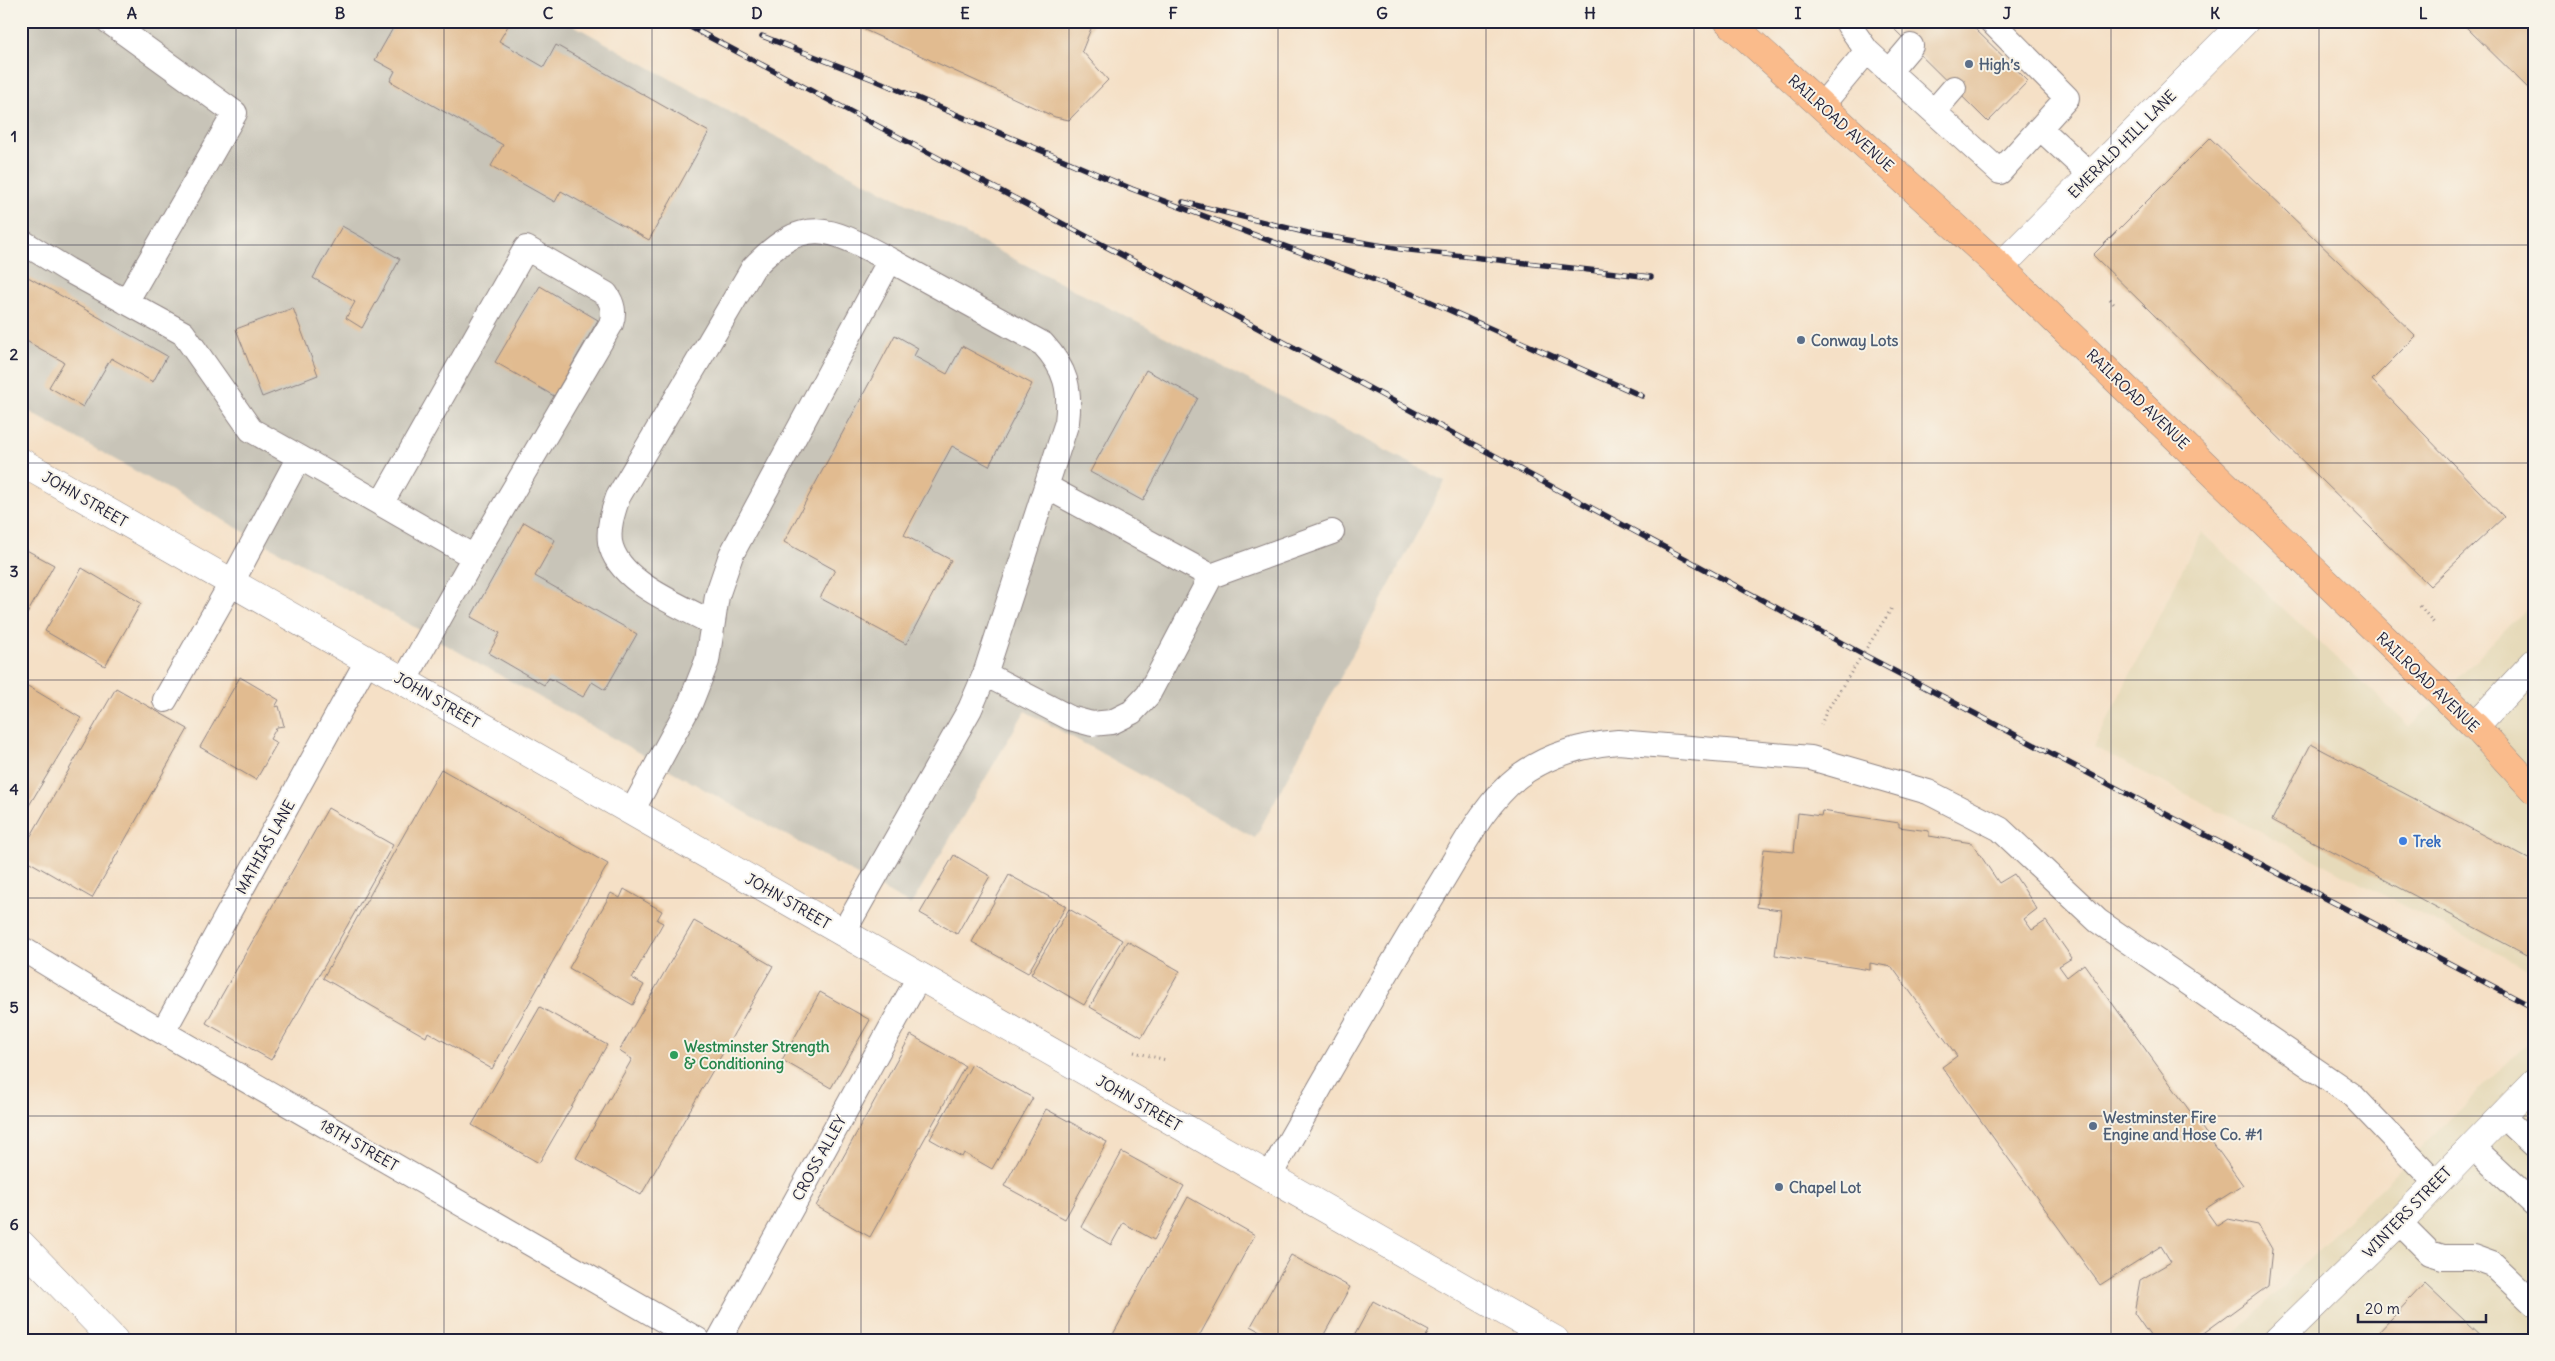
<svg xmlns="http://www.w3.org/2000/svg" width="2555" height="1361" font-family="Delius,sans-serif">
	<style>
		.built { fill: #e6daba }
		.industrial { fill: #c8c4b8 }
		.building { fill: #e1bb90 }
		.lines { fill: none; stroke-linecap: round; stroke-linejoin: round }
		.service-casing { stroke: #8c8180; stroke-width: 26 }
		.minor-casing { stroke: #8c8180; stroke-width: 29 }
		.tertiary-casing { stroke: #8c8180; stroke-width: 29 }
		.trunk-casing { stroke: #8c8180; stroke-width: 29 }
		.path { stroke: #8c8180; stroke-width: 3; stroke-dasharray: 1 4; stroke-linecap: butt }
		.service { stroke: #fff; stroke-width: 24 }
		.minor { stroke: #fff; stroke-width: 28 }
		.tertiary { stroke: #fff; stroke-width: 28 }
		.trunk { stroke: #fabb8b; stroke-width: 28 }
		.rail-casing { stroke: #22223b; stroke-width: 5.5 }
		.rail { stroke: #f7f3e8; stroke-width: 4; stroke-dasharray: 11; stroke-linecap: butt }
		.grid { fill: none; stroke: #22223b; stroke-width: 1; stroke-opacity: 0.55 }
		.service-dot { fill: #5c6f8a; stroke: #f7f3e8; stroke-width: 2 }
		.shop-dot { fill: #3f7fe0; stroke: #f7f3e8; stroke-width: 2 }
		.leisure-dot { fill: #2e9e5b; stroke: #f7f3e8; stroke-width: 2 }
		.labels { text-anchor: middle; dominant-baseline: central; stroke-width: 4; stroke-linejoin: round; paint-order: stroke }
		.service-label { font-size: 15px; font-weight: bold; fill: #4e5e75; stroke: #f7f3e8; text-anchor: start }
		.street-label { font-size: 15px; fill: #22223b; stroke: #f7f3e8 }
		.shop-label { font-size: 15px; font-weight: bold; fill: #366cbe; stroke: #f7f3e8; text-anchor: start }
		.leisure-label { font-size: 15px; font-weight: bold; fill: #27864d; stroke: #f7f3e8; text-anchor: start }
		.neatline { fill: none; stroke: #22223b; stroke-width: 2 }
		.grid-label { font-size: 16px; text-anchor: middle; font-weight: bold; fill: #22223b }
	</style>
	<rect width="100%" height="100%" fill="#f7f3e8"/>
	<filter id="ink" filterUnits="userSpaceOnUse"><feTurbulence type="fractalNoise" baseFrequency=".02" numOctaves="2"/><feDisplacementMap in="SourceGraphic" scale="10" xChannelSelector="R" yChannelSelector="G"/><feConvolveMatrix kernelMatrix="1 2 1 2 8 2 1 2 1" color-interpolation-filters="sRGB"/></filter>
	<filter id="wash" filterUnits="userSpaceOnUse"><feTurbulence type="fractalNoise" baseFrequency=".0096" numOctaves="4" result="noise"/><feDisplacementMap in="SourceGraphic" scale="20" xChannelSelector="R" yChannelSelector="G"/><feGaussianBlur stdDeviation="1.12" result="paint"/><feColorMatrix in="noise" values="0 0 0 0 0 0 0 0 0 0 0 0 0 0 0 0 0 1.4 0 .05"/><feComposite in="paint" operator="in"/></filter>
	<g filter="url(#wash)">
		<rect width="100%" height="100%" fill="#f5e0c6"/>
		<path class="built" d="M2201 532 2410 727 2534 601V972L2094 747Z
			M2534 1037V1340H2228L2479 1090Z"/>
		<path class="industrial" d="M21 21H566L748 122 1445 481 1255 838 1025 711 911 905 21 407Z"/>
		<g id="blocks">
			<path class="building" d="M397 21H511L499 41 544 67 556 45 709 132 649 240 561 191 555 202 491 166 503 145 390 81 395 71 375 60Z
				M845 21H1094L1082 51 1108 80 1069 120 1055 117Z
				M1886 21H1967L2028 81 1988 122Z
				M2460 21H2534V94Z
				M2210 138 2416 336 2372 380 2504 517 2430 586 2093 255Z
				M342 226 400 259 362 328 346 318 355 302 313 278Z
				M21 273 167 356 153 382 111 358 83 407 49 387 64 362 21 338Z
				M540 286 598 320 554 396 495 362Z
				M293 308 318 375 262 397 236 329Z
				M895 335 918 348 914 356 947 374 962 346 1032 384 989 466 952 446 904 535 951 560 906 644 820 598 835 570 784 542Z
				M1146 370 1198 398 1143 501 1090 472Z
				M524 522 555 540 535 576 637 634 605 690 592 682 583 697 549 678 544 685 489 653 500 633 471 617Z
				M21 547 54 565 27 614 21 616Z
				M82 568 141 603 105 666 45 631Z
				M240 677 279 700 275 707 279 706 284 726 277 727 270 739 277 743 256 780 200 747Z
				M21 682 81 718 21 819Z
				M116 688 188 729 92 898 21 857V853Z
				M2311 744 2534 862V959L2272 820Z
				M441 769 608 864 492 1069 428 1032 426 1037 323 978Z
				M328 808 393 845 271 1060 206 1023Z
				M1822 811 1899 823V827L1929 831V836L1972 843 1999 883 2014 874 2037 909 2024 919 2032 930 2046 921 2072 958 2059 966 2067 977 2084 964 2243 1185 2205 1209 2217 1226 2228 1219 2258 1225 2272 1249 2268 1286 2194 1340H2153L2134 1313 2140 1280 2171 1262 2161 1246 2100 1285 1942 1067 1957 1056 1892 967 1870 963V970L1775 955 1781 910 1757 907 1764 849 1794 852 1798 813 1821 816Z
				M954 855 990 876 957 934 920 913Z
				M1009 875 1066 906 1028 973 972 942Z
				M624 889 662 911 657 920 663 923 632 978 644 985 633 1005 569 968 611 893 620 898Z
				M1069 909 1122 940 1084 1005 1031 974Z
				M694 921 773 966 641 1195 576 1158 632 1059 619 1051Z
				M1127 941 1180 971 1142 1037 1090 1007Z
				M820 992 870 1020 831 1088 782 1060Z
				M540 1007 607 1045 539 1163 472 1125Z
				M911 1035 965 1066 870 1237 816 1206Z
				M972 1064 1033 1098 992 1169 964 1153 962 1157 930 1139Z
				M1046 1109 1107 1142 1065 1219 1004 1186Z
				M1122 1152 1184 1186 1154 1240 1123 1223 1111 1245 1081 1227Z
				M1188 1197 1255 1235 1197 1340H1110Z
				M1291 1255 1350 1287 1321 1340H1276L1251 1326Z
				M2425 1283 2485 1340H2380L2376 1335Z
				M1373 1301 1429 1331 1424 1340H1352Z"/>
		</g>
	</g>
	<g filter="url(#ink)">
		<use href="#blocks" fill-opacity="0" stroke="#8c8180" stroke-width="1"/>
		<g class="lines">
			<defs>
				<path id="service" d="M108 21 235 113 126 302
					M1848 21V24L1867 51 2000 172 2067 98 1991 21
					M1889 72 1911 46
					M1822 105 1867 51
					M1934 111 1954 88
					M2040 128 2091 175
					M21 241 68 270 183 333 251 430 299 457
					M1047 487 1211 576
					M381 504 526 248 606 294C613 304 615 312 611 324L474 557
					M712 623C680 605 617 582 610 542 608 526 613 512 618 497L753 268C805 213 830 228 890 260
					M985 674 1070 718 1092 724 1112 722 1132 712 1148 695 1211 576 1332 532
					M165 700 232 582 299 457 474 557 404 681
					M632 811 690 704 707 661 717 596 731 555 890 260 1043 344C1066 369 1071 389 1067 422L985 674 970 709 843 933
					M21 948 93 992 698 1340
					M163 1032 367 661
					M2503 1116 2534 1145
					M2472 1146 2534 1204
					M1269 1177C1324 1080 1379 984 1437 889 1461 851 1483 804 1519 776 1549 754 1582 745 1618 742L1811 758 1928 792 2000 829 2098 921 2352 1095 2435 1182
					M2399 1222 2430 1253 2443 1257H2473L2492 1264 2534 1304
					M719 1340 919 977"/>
				<path id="minor" d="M2000 267 2245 21
					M2475 726 2534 663
					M2278 1340 2399 1222 2534 1083"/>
				<path id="tertiary" d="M21 462 1555 1340
					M21 1244 114 1340"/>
				<path id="trunk" d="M1728 21 2000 267 2475 726 2534 790"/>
			</defs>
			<use href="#service" class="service-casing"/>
			<use href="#minor" class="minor-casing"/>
			<use href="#tertiary" class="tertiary-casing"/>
			<use href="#trunk" class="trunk-casing"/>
			<path class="path" d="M2110 299 2116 307
				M2420 606 2434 623
				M1821 725 1826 712 1892 608
				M1134 1052 1166 1060"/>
			<use href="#service" class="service"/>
			<use href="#minor" class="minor"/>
			<use href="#tertiary" class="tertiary"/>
			<use href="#trunk" class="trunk"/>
			<defs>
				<path id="rail" d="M679 21 1156 273 1862 654 2534 1008
					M762 36 875 80 1132 189 1420 297 1642 396
					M1183 202 1308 233 1401 249 1651 277"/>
			</defs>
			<use href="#rail" class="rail-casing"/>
			<use href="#rail" class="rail"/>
		</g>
	</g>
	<path class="grid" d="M236 21V1340M444 21V1340M652 21V1340M861 21V1340M1069 21V1340M1278 21V1340M1486 21V1340M1694 21V1340M1902 21V1340M2111 21V1340M2319 21V1340M21 245H2534M21 463H2534M21 680H2534M21 898H2534M21 1116H2534"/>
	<g class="service-dot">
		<circle cx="1969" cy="64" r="5"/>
		<circle cx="1801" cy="340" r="5"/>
		<circle cx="2093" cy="1126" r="5"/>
		<circle cx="1779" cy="1187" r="5"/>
	</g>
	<circle class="shop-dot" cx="2403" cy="841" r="5"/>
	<circle class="leisure-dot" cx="674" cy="1055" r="5"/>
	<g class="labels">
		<g class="service-label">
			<text x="1979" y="64">High’s</text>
			<text x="1811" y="340">Conway Lots</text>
			<text x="2103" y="1117">Westminster Fire<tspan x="2103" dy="17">Engine and Hose Co. #1</tspan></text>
			<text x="1789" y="1187">Chapel Lot</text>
		</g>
		<g class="street-label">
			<text transform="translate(1841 123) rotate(42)">RAILROAD AVENUE</text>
			<text transform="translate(2122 144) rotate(-45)">EMERALD HILL LANE</text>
			<text transform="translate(2138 399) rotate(44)">RAILROAD AVENUE</text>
			<text transform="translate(85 499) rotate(30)">JOHN STREET</text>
			<text transform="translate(2428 682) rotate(44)">RAILROAD AVENUE</text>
			<text transform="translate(437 700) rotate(30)">JOHN STREET</text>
			<text transform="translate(265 847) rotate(-61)">MATHIAS LANE</text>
			<text transform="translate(788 901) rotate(30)">JOHN STREET</text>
			<text transform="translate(1139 1103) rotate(30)">JOHN STREET</text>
			<text transform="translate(359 1145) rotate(30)">18TH STREET</text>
			<text transform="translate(819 1158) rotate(-61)">CROSS ALLEY</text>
			<text transform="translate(2407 1212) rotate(-46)">WINTERS STREET</text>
		</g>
		<g class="shop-label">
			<text x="2413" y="841">Trek</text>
		</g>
		<g class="leisure-label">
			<text x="684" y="1046">Westminster Strength<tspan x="684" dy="17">&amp; Conditioning</tspan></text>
		</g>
	</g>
	<rect width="2555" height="1361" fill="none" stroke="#f7f3e8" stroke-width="55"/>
	<path d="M2358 1314v8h128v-8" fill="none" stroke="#22223b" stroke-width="2.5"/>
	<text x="2365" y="1314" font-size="15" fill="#22223b" stroke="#f7f3e8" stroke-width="4" paint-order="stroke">20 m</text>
	<rect x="28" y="28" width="2500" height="1306" class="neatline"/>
	<g class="grid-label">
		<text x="132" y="19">A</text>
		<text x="340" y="19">B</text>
		<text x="548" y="19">C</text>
		<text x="757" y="19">D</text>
		<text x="965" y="19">E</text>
		<text x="1173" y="19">F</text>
		<text x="1382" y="19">G</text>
		<text x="1590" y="19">H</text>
		<text x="1798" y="19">I</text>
		<text x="2007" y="19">J</text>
		<text x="2215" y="19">K</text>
		<text x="2423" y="19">L</text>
		<text x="14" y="142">1</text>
		<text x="14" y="360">2</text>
		<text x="14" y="577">3</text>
		<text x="14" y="795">4</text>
		<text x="14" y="1013">5</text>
		<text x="14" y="1230">6</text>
	</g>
</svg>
